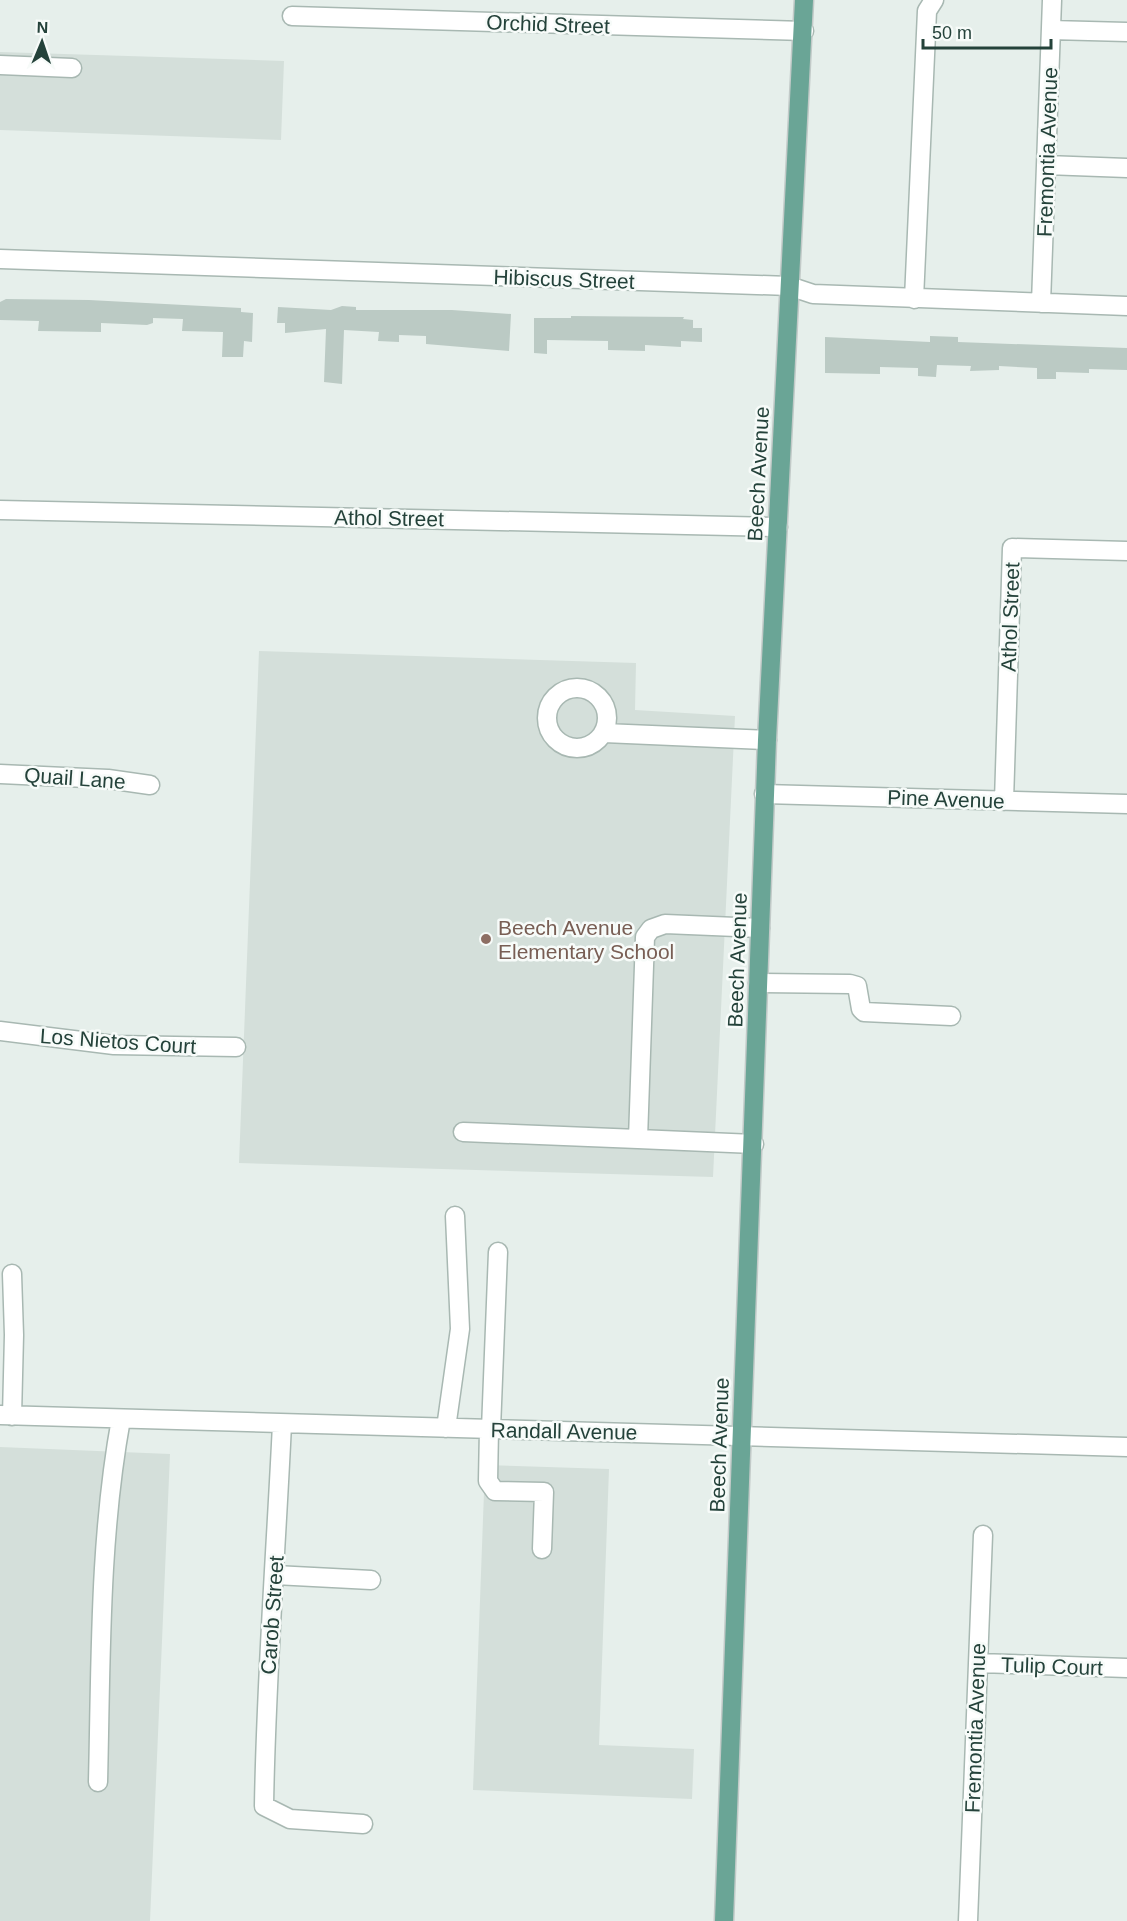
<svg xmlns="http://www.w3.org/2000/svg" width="1127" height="1921" font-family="Arial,sans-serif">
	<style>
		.built { fill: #d4dfda }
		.building { fill: #bbcac4 }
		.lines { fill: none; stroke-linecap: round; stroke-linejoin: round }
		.minor-casing { stroke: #a8b8b2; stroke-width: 21 }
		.major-casing { stroke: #c2cac8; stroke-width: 21 }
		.minor { stroke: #fff; stroke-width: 18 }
		.major { stroke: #6aa596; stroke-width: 18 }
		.education-dot { fill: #8d6e63; stroke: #f7fbf9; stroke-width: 2 }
		.labels { text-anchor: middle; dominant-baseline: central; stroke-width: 5; stroke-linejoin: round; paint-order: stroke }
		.street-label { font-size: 21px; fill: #24423a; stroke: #f7fbf9 }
		.education-label { font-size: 21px; fill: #785e54; stroke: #f7fbf9; text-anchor: start }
	</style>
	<rect width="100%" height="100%" fill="#e6efeb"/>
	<path class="built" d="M0 52 284 61 281 140 0 130Z
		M259 651 636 663 635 710 735 716 713 1177 239 1163Z
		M0 1447 170 1454 150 1921H0Z
		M485 1465 609 1469 599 1745 694 1749 692 1799 473 1790Z"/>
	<path class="building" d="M6 299 89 300 241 308V312L253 313 252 342 244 341 243 357H222L223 332 182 331 183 319 153 318V323L147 325 101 323V332L38 331 39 321 0 320V302Z
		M342 306 356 307V310H452L511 314 509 351 426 344V336L399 335V342L378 341 379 332 344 330 342 384 324 382 326 329 285 333V323H277L278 307 331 310Z
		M571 316 684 317 683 319 693 320V328H702V342L681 341V347L645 345V351L608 350V341L547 340V354L534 353V318H571Z
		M930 336 958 337V342L1127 348V370L1089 369V373L1056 372V379H1037V368L999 366V370L970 371 971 366 937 365 936 377 918 376V368L880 367V374L825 373V337L930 342Z"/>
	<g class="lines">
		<defs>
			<path id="minor" d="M292 16 804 31
				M1051 30 1127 32
				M0 65 72 68
				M1046 165 1127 168
				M0 259 789 286 813 294 1127 306
				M914 299 927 11 934 0
				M1041 303 1052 0
				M0 510 778 527
				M547 718a30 30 0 1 1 60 0a30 30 0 1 1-60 0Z
				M604 733 767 740
				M0 774 108 779 150 785
				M764 794 1127 804
				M1004 801 1012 548 1127 551
				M758 983 850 984 857 986 861 1009 864 1012 951 1016
				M0 1031 114 1045 236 1047
				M463 1132 638 1139
				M754 1144 638 1139 645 937 651 929 665 924 760 928
				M12 1274 14 1335 12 1416
				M0 1415 1127 1447
				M282 1424C276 1551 266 1678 264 1806L290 1819 363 1824
				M446 1428 460 1329 455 1216
				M489 1429 488 1481 495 1491 544 1492 542 1549
				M491 1429 498 1252
				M275 1575 371 1580
				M978 1663 1127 1668
				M98 1782C101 1661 99 1539 121 1419
				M968 1921 983 1535"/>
			<path id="major" d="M724 1921 767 740 804 0"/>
		</defs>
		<use href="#minor" class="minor-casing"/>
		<use href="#major" class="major-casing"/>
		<use href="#minor" class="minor"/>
		<use href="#major" class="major"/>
	</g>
	<circle class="education-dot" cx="486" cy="939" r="6"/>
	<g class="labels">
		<g class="street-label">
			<text transform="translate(548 24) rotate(2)">Orchid Street</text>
			<text transform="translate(1047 152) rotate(-88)">Fremontia Avenue</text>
			<text transform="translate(564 279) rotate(2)">Hibiscus Street</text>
			<text transform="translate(758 474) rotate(-87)">Beech Avenue</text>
			<text transform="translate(389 518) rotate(1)">Athol Street</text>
			<text transform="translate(1010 617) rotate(-88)">Athol Street</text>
			<text transform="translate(75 778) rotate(4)">Quail Lane</text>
			<text transform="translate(946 799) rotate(2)">Pine Avenue</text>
			<text transform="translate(737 960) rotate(-88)">Beech Avenue</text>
			<text transform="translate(118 1041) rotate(4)">Los Nietos Court</text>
			<text transform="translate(564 1431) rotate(1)">Randall Avenue</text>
			<text transform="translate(719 1445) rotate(-88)">Beech Avenue</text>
			<text transform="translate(272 1615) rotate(-86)">Carob Street</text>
			<text transform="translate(1052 1666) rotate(2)">Tulip Court</text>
			<text transform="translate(975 1728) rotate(-88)">Fremontia Avenue</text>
		</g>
		<g class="education-label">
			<text x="498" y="927">Beech Avenue<tspan x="498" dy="24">Elementary School</tspan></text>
		</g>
	</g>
	<g transform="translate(42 42) rotate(2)" stroke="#f7fbf9" stroke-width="4.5" paint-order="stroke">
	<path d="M0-4.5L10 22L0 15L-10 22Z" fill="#24423a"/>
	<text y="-9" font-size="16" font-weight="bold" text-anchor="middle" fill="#24423a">N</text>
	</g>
	<path d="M923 39v9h128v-9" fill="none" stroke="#24423a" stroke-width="3"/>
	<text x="932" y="39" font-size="18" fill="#24423a" stroke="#f7fbf9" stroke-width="4.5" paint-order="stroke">50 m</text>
</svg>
